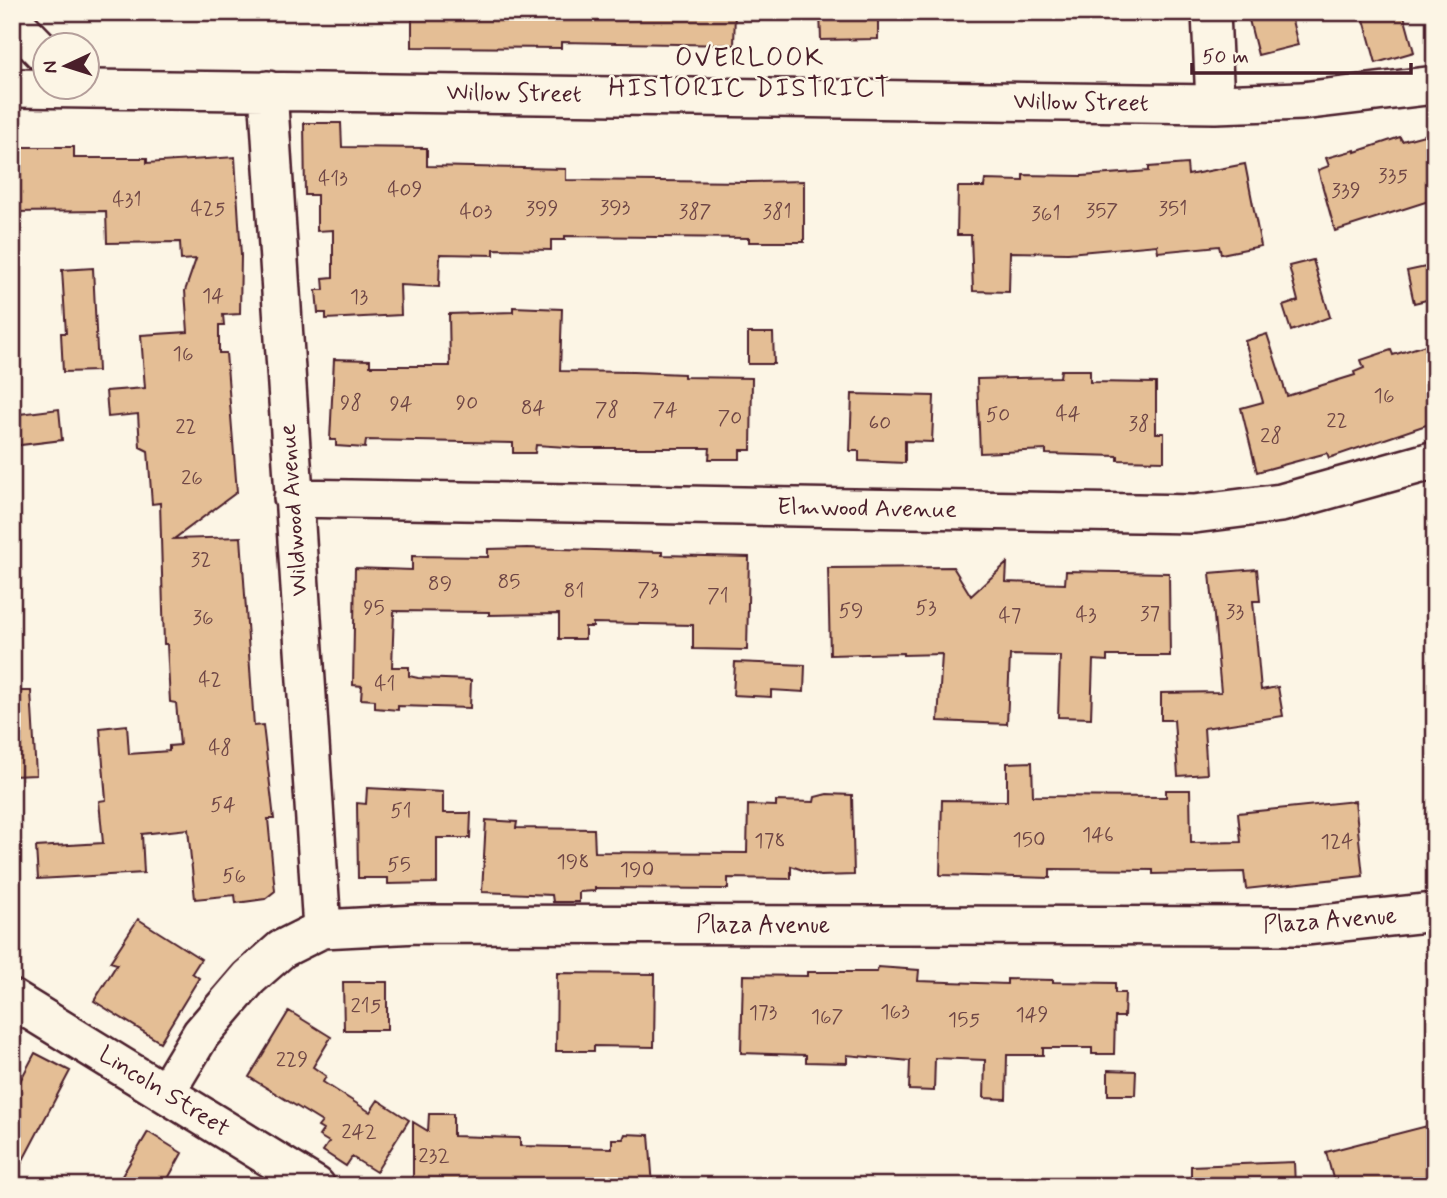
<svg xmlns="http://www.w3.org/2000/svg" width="1447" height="1198" font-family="Mynerve,sans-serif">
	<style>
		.building { fill: #e4be95; stroke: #4a1f2b; stroke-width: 2 }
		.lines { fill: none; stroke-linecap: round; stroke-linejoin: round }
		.minor-casing { stroke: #4a1f2b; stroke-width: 42 }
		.minor { stroke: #fcf5e5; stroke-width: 37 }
		.labels { text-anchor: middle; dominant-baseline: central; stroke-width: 5; stroke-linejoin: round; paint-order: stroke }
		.number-label { font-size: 21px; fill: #704746 }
		.street-label { font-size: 24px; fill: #4a1f2b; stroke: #fcf5e5 }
		.neighbourhood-label { font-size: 26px; letter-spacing: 2px; fill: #4a1f2b; stroke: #fcf5e5 }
	</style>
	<rect width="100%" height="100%" fill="#fcf5e5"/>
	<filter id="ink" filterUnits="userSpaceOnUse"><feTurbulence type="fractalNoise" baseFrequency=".0143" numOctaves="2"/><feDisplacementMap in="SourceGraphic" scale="14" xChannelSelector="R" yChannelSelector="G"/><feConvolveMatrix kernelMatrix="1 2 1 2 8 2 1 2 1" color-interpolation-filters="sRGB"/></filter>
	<g filter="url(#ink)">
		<path class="building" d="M412 12H735L734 45 561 42V48L412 47Z
			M820 12H878V39L821 40Z
			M1247 12H1290L1298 45 1258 55Z
			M1362 12H1403L1414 52 1376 63Z
			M304 123H341L342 147 427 148V166L566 169V180L749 182 804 181V242H749V238L565 236V240H551V250L494 249V255L440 254 439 287 400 285 401 315 326 319V313H318L316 290H324L323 278 333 277V230L317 231V195H305Z
			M1435 132V199L1335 231 1318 170 1329 166 1326 158 1355 150V152L1400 137 1402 141Z
			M12 147H74V158H147V163L235 157 241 256 240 314 223 315 224 325H219V353H226L237 492 174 539 241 537 254 726 263 725 274 819H268L275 891 265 899 236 903 235 895 195 899 188 829 142 834 144 873 38 879 36 847 103 843 99 801 106 800 100 728 127 725 129 754 169 751V746L180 745 176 703 170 702 167 644H164L160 503 152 504 148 451 140 447 138 414 108 417 106 391 145 388 141 335 188 332 185 291 196 259 181 260 180 242 107 243 106 211 12 212Z
			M1187 164 1188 175 1245 164 1261 246 1221 254 1219 246 1158 252 1157 245 1068 253 1010 252 1009 292 973 291 971 235H957L958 187H984L985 180 1023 181V175L1082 176 1149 171V167Z
			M1313 260 1330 317 1291 331 1283 306 1298 301 1289 266Z
			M1435 265V298L1414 303 1407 271Z
			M93 268 98 371 63 372 61 333H66L62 270Z
			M513 307 562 309 560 371 633 372 684 374V377L752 378 751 450H740V459H709L710 448H582L536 445 535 453H513V443L366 440 365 448 336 446V440H330L334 359 370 360V366H450L449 314 513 312Z
			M748 333H773L774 364H748Z
			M1267 334 1287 396 1355 375 1354 372 1364 368 1361 360 1391 350 1393 355 1435 342V422L1329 458 1327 453 1257 472 1241 408 1263 402 1245 341Z
			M1061 370H1090V382L1156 383V433H1164V461L1118 460V456L1046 454V450L980 453 977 379 1060 377Z
			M852 394 934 396 932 442 905 441V463L859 461V451H850Z
			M59 409 62 440 12 446V415Z
			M527 548 662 552V555L749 557 747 650 693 649V625L593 623V627H585V639H559V614L489 615V612L394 611 392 667H409V676L418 678 471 680 470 708 398 706V710L375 708V700L361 699 362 686 353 685 355 568 412 570V556L488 557V549Z
			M1007 563 1006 582 1065 584 1066 571 1169 573 1170 656H1107V661L1093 660 1091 718 1058 717 1060 656 1010 655 1007 724 938 721 942 654 903 655V653L830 655 828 568 953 567 971 596Z
			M1257 569 1260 601H1253L1261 690 1278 687 1283 716 1204 728 1207 774 1178 776 1174 720H1161V693L1221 692 1210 573Z
			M735 662 805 665 804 692 771 690V697L733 695Z
			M12 691H31L36 775 12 776Z
			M1032 762 1033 796 1166 797V790H1190L1191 843 1241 842 1238 813 1355 801 1363 876 1246 889 1244 872 1153 874V870L1050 869V878L940 875 942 800 1007 801V763Z
			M367 788 443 792V813H471L470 838H437V883L388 884V878H358L357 803 366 804Z
			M827 794 852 795 854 875 820 876 791 866V879L728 878V889L595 888V891L579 892V902H553L552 895 482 892 486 820 517 822 516 828 594 829 595 852 747 853 748 805 776 806V801L814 802 815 797Z
			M138 919 201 959 192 973 199 978 160 1042 94 1001 117 964 110 962Z
			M878 967 919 970 918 981 1007 984V979L1053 980V982L1115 983V993H1125L1124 1017H1115L1114 1054H1092V1048H1043V1055H1007L1006 1099 984 1098 985 1060 935 1058 934 1091 909 1090 910 1061 847 1055V1063L806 1062V1055L741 1053 743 975 807 976V972H877Z
			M557 973 655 974 654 1047 594 1046V1051H556Z
			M343 982H387V1030H344Z
			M289 1011 331 1037 313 1067 326 1076 323 1082 370 1112 378 1100 409 1120 376 1172 352 1157 346 1166 323 1151 329 1142 319 1136 323 1130 318 1127 322 1122 249 1077Z
			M35 1053 70 1071 12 1181V1096Z
			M1108 1070 1136 1071 1135 1095H1108Z
			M429 1114H453V1136L520 1138V1146L612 1148V1139H623L625 1134 649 1135 653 1186H413V1122L428 1131Z
			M1435 1124V1175L1394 1186H1335L1326 1152Z
			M148 1132 182 1153 164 1186H116Z
			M1294 1162 1295 1186H1191V1166Z"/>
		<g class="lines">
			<defs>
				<path id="minor" d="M1211 12 1215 104
					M12 20 46 55
					M12 88 1215 104 1302 101 1435 85
					M268 90 322 929
					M293 498 1194 514 1281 503 1435 460
					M12 999 316 1186
					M166 1092 201 1034 249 978 282 949 322 929 417 924 1305 926 1435 912"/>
			</defs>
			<use href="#minor" class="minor-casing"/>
			<use href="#minor" class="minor"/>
		</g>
	</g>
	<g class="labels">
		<g class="number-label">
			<text x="1393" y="176">335</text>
			<text x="333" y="179">413</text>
			<text x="405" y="190">409</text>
			<text x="1346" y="191">339</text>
			<text x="127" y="200">431</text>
			<text x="615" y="208">393</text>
			<text x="208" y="209">425</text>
			<text x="542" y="209">399</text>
			<text x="1173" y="209">351</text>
			<text x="1102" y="211">357</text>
			<text x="476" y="212">403</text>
			<text x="695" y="212">387</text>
			<text x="777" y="212">381</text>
			<text x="1046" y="214">361</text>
			<text x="213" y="296">14</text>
			<text x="359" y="297">13</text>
			<text x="183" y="354">16</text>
			<text x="1384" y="396">16</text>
			<text x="351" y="403">98</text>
			<text x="467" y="403">90</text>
			<text x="401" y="404">94</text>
			<text x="533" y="408">84</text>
			<text x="607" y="410">78</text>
			<text x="665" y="410">74</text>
			<text x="1068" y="414">44</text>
			<text x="998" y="415">50</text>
			<text x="730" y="418">70</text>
			<text x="1337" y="421">22</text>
			<text x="880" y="423">60</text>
			<text x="1139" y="424">38</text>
			<text x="186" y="427">22</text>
			<text x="1271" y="436">28</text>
			<text x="192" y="478">26</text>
			<text x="201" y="560">32</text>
			<text x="509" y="582">85</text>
			<text x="440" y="584">89</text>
			<text x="648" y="590">73</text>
			<text x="574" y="591">81</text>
			<text x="718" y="596">71</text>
			<text x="374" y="608">95</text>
			<text x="926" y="608">53</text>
			<text x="851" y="611">59</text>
			<text x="1235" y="612">33</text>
			<text x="1150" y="614">37</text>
			<text x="1086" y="615">43</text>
			<text x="1010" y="616">47</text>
			<text x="203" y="618">36</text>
			<text x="210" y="680">42</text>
			<text x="385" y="684">41</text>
			<text x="220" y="748">48</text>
			<text x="223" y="805">54</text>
			<text x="401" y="811">51</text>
			<text x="1098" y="835">146</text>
			<text x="1029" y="840">150</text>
			<text x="770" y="841">178</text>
			<text x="1337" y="842">124</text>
			<text x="573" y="862">198</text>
			<text x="399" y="865">55</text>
			<text x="637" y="870">190</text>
			<text x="234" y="876">56</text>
			<text x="366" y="1006">215</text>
			<text x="895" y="1012">163</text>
			<text x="763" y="1013">173</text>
			<text x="1032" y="1015">149</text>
			<text x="827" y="1017">167</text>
			<text x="964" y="1020">155</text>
			<text x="292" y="1060">229</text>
			<text x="359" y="1132">242</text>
			<text x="434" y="1156">232</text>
		</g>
		<g class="street-label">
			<text transform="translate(514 94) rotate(1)">Willow Street</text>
			<text transform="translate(1081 103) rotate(1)">Willow Street</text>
			<text transform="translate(867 509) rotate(1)">Elmwood Avenue</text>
			<text transform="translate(294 510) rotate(-94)">Wildwood Avenue</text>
			<text transform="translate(1330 921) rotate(-4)">Plaza Avenue</text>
			<text x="763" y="925">Plaza Avenue</text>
			<text transform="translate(164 1092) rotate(32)">Lincoln Street</text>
		</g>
		<g class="neighbourhood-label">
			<text x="750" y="59">OVERLOOK<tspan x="750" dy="30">HISTORIC DISTRICT</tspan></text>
		</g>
	</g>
	<rect width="1447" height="1198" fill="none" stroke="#fcf5e5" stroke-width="42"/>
	<rect x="21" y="21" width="1405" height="1156" fill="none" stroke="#4a1f2b" stroke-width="2.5" filter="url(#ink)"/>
	<g transform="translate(66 66) rotate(266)"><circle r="33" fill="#fcf5e5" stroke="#b59f9b" stroke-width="2"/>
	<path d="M0-5L12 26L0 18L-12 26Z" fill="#4a1f2b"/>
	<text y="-10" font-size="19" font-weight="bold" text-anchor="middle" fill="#4a1f2b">N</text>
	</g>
	<path d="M1192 63v10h219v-10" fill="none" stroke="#4a1f2b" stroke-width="3.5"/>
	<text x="1202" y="63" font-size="21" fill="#4a1f2b" stroke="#fcf5e5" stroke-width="5" paint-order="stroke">50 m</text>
</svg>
